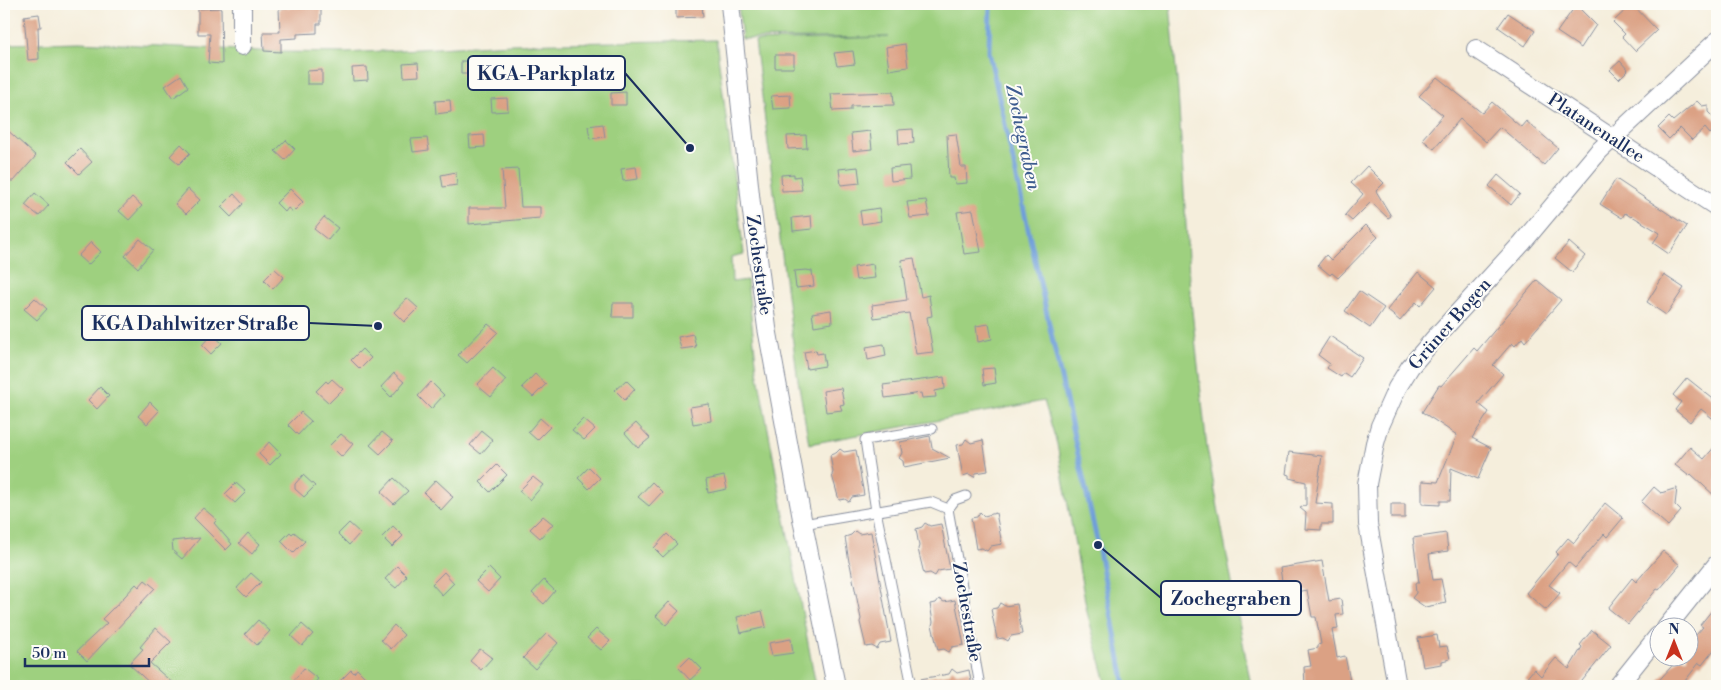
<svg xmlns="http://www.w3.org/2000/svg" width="1721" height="690" font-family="'Libre Bodoni',serif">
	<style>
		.green { fill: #9ed07f; stroke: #5c806e }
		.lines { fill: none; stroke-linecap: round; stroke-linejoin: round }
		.stream { stroke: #709fd9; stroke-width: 5 }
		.building { fill: #dba184 }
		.lane-casing { stroke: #888e9d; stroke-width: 11 }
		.street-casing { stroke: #888e9d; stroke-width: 20 }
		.lane { stroke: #fff; stroke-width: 9 }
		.street { stroke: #fff; stroke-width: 18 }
		.labels { text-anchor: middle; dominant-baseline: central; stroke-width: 4; stroke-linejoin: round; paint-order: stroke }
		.street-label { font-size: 18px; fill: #1b2f5e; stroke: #fdfcf7 }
		.water-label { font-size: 19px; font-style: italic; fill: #3d5c8f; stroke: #fdfcf7 }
		.leader { fill: none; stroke: #1b2f5e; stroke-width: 2 }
		.callout-dot { fill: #1b2f5e; stroke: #fdfcf7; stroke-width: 2 }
		.callout { fill: #fdfcf7; stroke: #1b2f5e; stroke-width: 2 }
		.callout-label { font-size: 19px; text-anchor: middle; font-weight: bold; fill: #1b2f5e }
	</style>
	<rect width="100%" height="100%" fill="#fdfcf7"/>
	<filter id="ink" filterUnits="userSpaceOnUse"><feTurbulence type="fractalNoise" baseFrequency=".02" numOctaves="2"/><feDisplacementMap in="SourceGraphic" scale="10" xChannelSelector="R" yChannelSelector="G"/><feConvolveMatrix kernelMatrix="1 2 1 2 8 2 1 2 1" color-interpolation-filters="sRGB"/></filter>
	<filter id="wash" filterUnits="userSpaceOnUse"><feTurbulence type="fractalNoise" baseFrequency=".0096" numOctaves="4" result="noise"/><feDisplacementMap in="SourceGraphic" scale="20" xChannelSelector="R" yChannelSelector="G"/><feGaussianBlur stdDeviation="1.12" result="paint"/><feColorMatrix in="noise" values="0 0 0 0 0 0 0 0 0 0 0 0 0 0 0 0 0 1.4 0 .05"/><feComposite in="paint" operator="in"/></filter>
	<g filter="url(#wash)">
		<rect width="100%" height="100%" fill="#f5eedc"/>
		<path class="green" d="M738 4H1170L1178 91 1190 292 1207 448 1251 686H1107L1087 612 1057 444 1044 401 809 444 797 374 755 41 889 37 742 39Z
			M716 40 744 254 731 257 732 282 747 280 757 370 816 686H4V44L79 42 281 52 345 53 511 44Z"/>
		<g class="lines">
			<path class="stream" d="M990 4 989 52 1098 545 1125 686"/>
		</g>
		<g id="blocks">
			<path class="building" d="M676 4H702L703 17 676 18Z
				M1632 4 1657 30 1635 51 1622 37 1625 34 1613 22Z
				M1576 5 1596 25 1581 48 1557 32Z
				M321 6V24H317V33L297 34V38L281 39V52L264 51 263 32H280L279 8Z
				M221 8 222 64 208 63 210 34H198V9Z
				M1508 13 1535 31 1525 46 1498 27Z
				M39 14 41 27H38L39 59 28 60 24 16Z
				M905 44 908 67 889 70 886 47Z
				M853 51 855 64 837 66 834 53Z
				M775 55H794V68H775Z
				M596 56 597 69 582 70 581 57Z
				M461 61H476V74H461Z
				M1620 61 1628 70 1619 79 1610 70Z
				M418 63 419 76 404 77 403 64Z
				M367 67 368 80 353 81 352 68Z
				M322 70V84H307V71Z
				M181 75 188 87 173 98 165 86Z
				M1437 77 1482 113 1492 102 1521 127 1526 121 1558 148 1544 165 1500 127 1486 142 1460 119 1434 149 1422 139 1443 115 1419 96Z
				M626 92V105H611V93Z
				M893 92 894 105 851 106V110L833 111 831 94Z
				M790 95 791 108 773 109 771 96Z
				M507 98 508 111 492 112 491 99Z
				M450 100 451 112 436 114 435 101Z
				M1697 101 1702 106 1708 105V112L1717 121V127L1710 134 1705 128 1692 140 1680 128 1669 139 1658 128 1669 117 1673 121Z
				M603 124 605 137 590 139 588 126Z
				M4 127 36 156 14 181H9L4 176Z
				M913 129 914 143 899 144 898 130Z
				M870 131 872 149 853 151 851 133Z
				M956 134 961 167H966L967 183 955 184 954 178H949L947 135Z
				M484 135 485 147 470 148 469 136Z
				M806 135 807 148 788 149 787 136Z
				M427 138 429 150 413 152 411 139Z
				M286 140 295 149 285 160 275 151Z
				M181 144 190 153 179 164 170 156Z
				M80 149 92 162 79 174 67 162Z
				M909 166 910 179 891 181 890 168Z
				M1367 166 1384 183 1376 191 1391 216 1388 218 1371 202 1352 221 1345 215 1363 194 1351 183Z
				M636 167 638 179 623 181 621 169Z
				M858 167 860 183 841 185 839 169Z
				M518 169 521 207H540V218L469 224V208H505L502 170Z
				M456 172 457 185 443 187 441 175Z
				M794 174V177L800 176 802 190 782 191 781 175Z
				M1498 175 1520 194 1511 205 1489 186Z
				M1616 179 1687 226 1669 254 1653 243 1660 233 1632 216 1631 217 1625 213 1622 218 1600 204Z
				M188 189 200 200 186 214 175 204Z
				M290 189 303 202 293 212 288 208 285 212 276 203Z
				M35 193 49 205 39 216 25 205Z
				M234 194 243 204 231 217 221 207Z
				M132 197 142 206 129 220 119 211Z
				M926 200 929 216 910 218 907 202Z
				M879 208 881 221 862 224 860 211Z
				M973 210 981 252 964 254 957 212Z
				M811 216 812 229 793 231 792 218Z
				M324 217 338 228 328 240 314 229Z
				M1366 225 1378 237 1338 278 1332 273 1330 275 1318 265 1326 255 1331 260Z
				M140 239 153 250 138 268 125 256Z
				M91 242 101 252 88 265 78 256Z
				M1569 242 1585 256 1572 272 1555 258Z
				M914 258 921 297 929 295 932 316 927 317 933 352 916 354 909 313 874 318 872 305 907 300 901 260Z
				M873 264 875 278 856 280 854 267Z
				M275 269 284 277 273 289 264 280Z
				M806 270 812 271 814 286 796 288 794 271Z
				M1418 272 1436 287 1420 306 1416 302 1400 321 1387 310Z
				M1664 275 1684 288 1666 315 1647 302Z
				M1537 280 1561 300 1525 342 1522 338 1515 346 1512 343 1493 365 1503 374 1478 403 1489 412 1472 438 1491 448 1478 479 1451 468 1450 501H1440V505L1422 504V481L1438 482 1457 435 1422 412 1439 385 1441 386 1474 348 1477 351Z
				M1359 291 1384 308 1370 328 1345 311Z
				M35 298 47 309 37 320 24 309Z
				M407 298 418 308 404 322 394 312Z
				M613 303H633V317H612Z
				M831 310 832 323 814 326 812 313Z
				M488 324 498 332 467 363 458 355Z
				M989 324 992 339 978 342 976 326Z
				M212 334 222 343 211 354 202 345Z
				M693 334 696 347 681 349 678 337Z
				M1330 336 1363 358 1350 377 1344 373 1341 377 1327 368 1330 364 1318 355Z
				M884 344 886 356 868 360 866 347Z
				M362 349 371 358 360 369 351 360Z
				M816 350 817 354 823 353 825 366 807 369 804 352Z
				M493 368 506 380 491 397 477 385Z
				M994 368 996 383 984 385 982 369Z
				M394 373 404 382 391 397 381 387Z
				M535 374 546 384 533 397 522 387Z
				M944 377 945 389 935 391 936 397 922 398 921 393 885 398 883 385Z
				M1687 378 1717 402V422L1701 409 1690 422 1675 410 1681 402 1673 395Z
				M332 379 343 389 329 403 316 391 326 381 328 383Z
				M626 380 635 389 625 400 615 390Z
				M431 382 444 395 431 409 418 396Z
				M100 387 109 396 97 409 88 400Z
				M841 388 844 404 840 405 842 410 826 412 823 391Z
				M150 402 159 411 147 424 138 416Z
				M709 404 711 421 693 424 690 407Z
				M301 412 311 421 298 435 288 425Z
				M540 418 550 427 537 440 528 432Z
				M583 419 595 429 584 440 572 430Z
				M636 423 650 438 638 448 625 433Z
				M482 431 493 440 481 454 470 445Z
				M382 432 393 441 380 454 370 445Z
				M341 434 353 444 342 457 330 445Z
				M930 436 932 448 950 458 904 467 903 461 899 458 902 453 900 442Z
				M966 439 971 443 983 440 988 471 976 473 974 477 969 474 963 476 957 445 963 444Z
				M269 442 281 454 270 465 259 454Z
				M1717 444V498L1691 474 1689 476 1675 465 1690 447 1704 459Z
				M840 449 844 452 856 450 864 495 852 497 849 502 845 499 839 500 832 475 833 472 830 455 836 453Z
				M1289 452 1322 456 1315 503 1333 504V524H1321V530L1305 529 1306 513 1300 508 1306 505V482L1289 478V475L1286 474Z
				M497 465 507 475 490 492 480 482Z
				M589 467 600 478 589 489 578 478Z
				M303 475 315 486 304 497 295 489V484Z
				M724 476 727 489 708 493 706 480Z
				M533 477 543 485 530 500 519 491Z
				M394 478 408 491 394 504 381 492Z
				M436 480 451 494 450 495 453 497 441 510 424 493Z
				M652 482 662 492 649 506 638 497Z
				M236 483 246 492 235 503 225 494Z
				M1654 487 1661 493 1677 488 1675 505 1681 511 1668 526 1641 502Z
				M1605 503 1623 518 1607 537 1604 534 1575 568 1568 562 1549 585 1560 593 1546 610 1526 593 1558 554 1556 552 1568 538 1574 543Z
				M1391 504H1405V518H1391Z
				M203 508 217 520 214 523 232 544 226 550 194 518Z
				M980 512 984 516 996 513 1002 544 991 546 987 551 982 548 976 549 971 518 977 517Z
				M543 516 553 524 540 538 530 529Z
				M349 523 360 533 349 545 338 534Z
				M925 523 930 526 941 524 950 569 938 571 935 576 930 573 924 574 918 549 919 546 916 529 922 527Z
				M393 526 403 536 392 547 382 537Z
				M855 531 859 534 871 532 891 642 880 644 877 649 872 646 866 647 860 622 861 619 850 564 849 562 845 537 851 535Z
				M290 532 292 534 294 532 305 541 293 553 281 541Z
				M248 533 260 544 252 554 239 543Z
				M1446 533 1448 551 1429 554 1433 580 1441 579 1446 603 1425 607 1412 598 1416 593 1415 583H1419L1413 538Z
				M667 534 677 544 663 557 654 548Z
				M200 538 182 559 173 551 172 541Z
				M1663 551 1680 565 1659 590 1657 589 1628 624 1608 608 1632 578 1636 582Z
				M1322 561 1329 601 1341 599 1343 614 1336 615 1338 629 1332 630 1337 658 1345 656 1351 686H1305L1304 667 1311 666 1308 650 1318 648V645L1321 644 1316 617H1312L1307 590 1284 594 1280 568Z
				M397 566 407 576 396 588 385 579Z
				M489 568 500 579 488 592 476 581Z
				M444 572 454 583 442 595 432 584Z
				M251 573 261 582 246 597 237 588Z
				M145 580 155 588 87 661 77 651 107 623 102 619 113 608H114L136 584 139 587Z
				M544 580 555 591 544 604 532 593Z
				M939 599 944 602 955 600 964 645 952 647 949 652 944 649 938 650 932 625 933 622 930 604 936 603Z
				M669 602 679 611 666 625 656 616Z
				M1000 603 1005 606 1017 604 1022 634 1011 636 1008 641 1003 638 997 639 991 609 997 608Z
				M1717 604V646L1702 665 1699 663 1681 686H1654L1679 658H1688V644L1703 627 1700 625Z
				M762 611 766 627 741 633 737 617Z
				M258 620 270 631 257 645 245 634Z
				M302 624 313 634 302 646 291 636Z
				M394 625 404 635 391 649 381 640Z
				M156 628 171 642 150 663 176 686H153L129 664 143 649 140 647Z
				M596 629 610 641 601 650 587 638Z
				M1592 630 1611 645 1578 686H1532L1525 680 1534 669 1541 676 1556 658 1569 669 1582 647 1580 645Z
				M547 633 558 643 535 669 523 658Z
				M1437 635 1439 647 1447 646 1450 659 1442 661V664L1423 667 1418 638Z
				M791 639 793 653 772 656 769 643Z
				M480 649 492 658 481 670 470 661Z
				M690 657 702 669 690 680 679 668Z
				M304 668 318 679 312 686H301L294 680Z
				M357 669 367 679 364 682 369 686H335L351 670 354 673Z
				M952 669 957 673 969 670 972 686H920V679L949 674Z"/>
		</g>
	</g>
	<g filter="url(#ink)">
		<use href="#blocks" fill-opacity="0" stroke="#888e9d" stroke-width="1"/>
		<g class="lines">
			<defs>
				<path id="lane" d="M948 509 980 686
					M803 524 931 502 948 509 955 500 966 496
					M912 686 876 511 865 440 932 429"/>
				<path id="street" d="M242 4V46
					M730 4 751 204 767 328 803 524 836 686
					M1476 49 1717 207
					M1666 628 1717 564
					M1397 686 1368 524 1367 484 1375 443 1380 426 1397 388 1410 367 1434 339 1522 243 1599 151 1717 41
					M1618 686 1658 636"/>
			</defs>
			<use href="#lane" class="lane-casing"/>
			<use href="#street" class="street-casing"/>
			<use href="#lane" class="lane"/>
			<use href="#street" class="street"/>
		</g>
	</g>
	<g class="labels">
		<g class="street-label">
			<text transform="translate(1596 128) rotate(33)">Platanenallee</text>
			<text transform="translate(759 265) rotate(82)">Zochestraße</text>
			<text transform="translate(1450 324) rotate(-49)">Grüner Bogen</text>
			<text transform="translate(967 612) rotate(80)">Zochestraße</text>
		</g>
		<g class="water-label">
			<text transform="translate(1023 137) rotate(78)">Zochegraben</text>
		</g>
	</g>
	<path class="leader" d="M690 148L625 73M378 326L309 323M1098 545L1161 598"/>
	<g class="callout-dot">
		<circle cx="690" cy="148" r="5"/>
		<circle cx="378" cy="326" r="5"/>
		<circle cx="1098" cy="545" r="5"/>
	</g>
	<g class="callout">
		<rect x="468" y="56" width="157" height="34" rx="5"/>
		<rect x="82" y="306" width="227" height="34" rx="5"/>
		<rect x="1161" y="581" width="140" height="34" rx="5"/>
	</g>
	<g class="callout-label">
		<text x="546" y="80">KGA-Parkplatz</text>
		<text x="195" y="330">KGA Dahlwitzer Straße</text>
		<text x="1231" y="605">Zochegraben</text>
	</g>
	<rect width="1721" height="690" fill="none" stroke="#fdfcf7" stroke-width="20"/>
	<g transform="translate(1674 642)"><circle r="24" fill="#fdfcf7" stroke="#a3aaba"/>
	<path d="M0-4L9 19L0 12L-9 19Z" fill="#c8321e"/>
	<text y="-8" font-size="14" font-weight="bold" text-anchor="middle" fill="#1b2f5e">N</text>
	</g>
	<path d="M25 658v8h124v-8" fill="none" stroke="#1b2f5e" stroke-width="2.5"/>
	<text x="32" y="658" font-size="15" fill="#1b2f5e" stroke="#fdfcf7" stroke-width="4" paint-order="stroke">50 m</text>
</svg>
